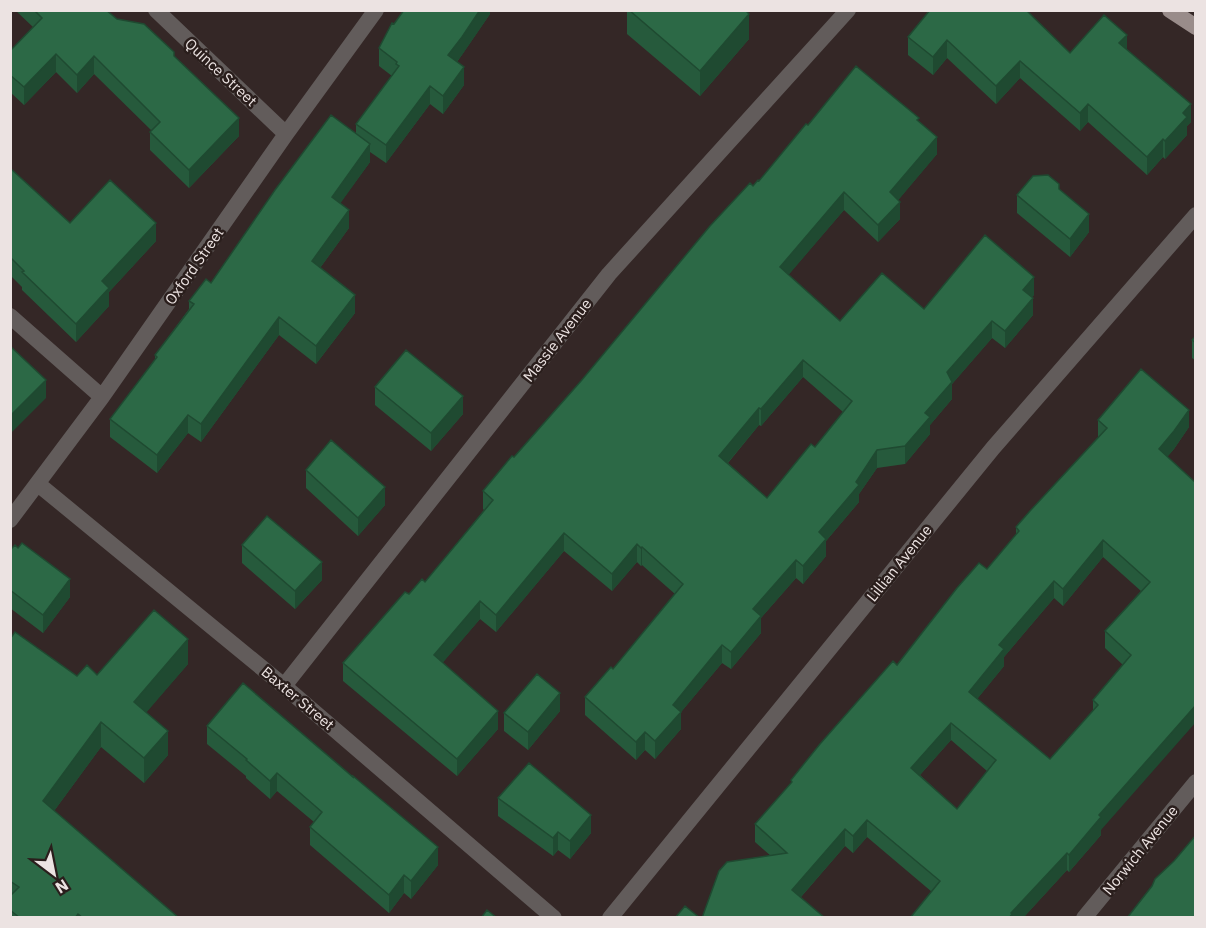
<svg xmlns="http://www.w3.org/2000/svg" width="1206" height="928" font-family="'IBM Plex Sans',sans-serif">
	<style>
		.lines { fill: none; stroke-linecap: round; stroke-linejoin: round }
		.minor { stroke: #625c5b; stroke-width: 16 }
		.primary { stroke: #998c8a; stroke-width: 16 }
		.wall { fill: #265a3c; fill-rule: evenodd }
		.shaded-wall { fill: #1f4a31 }
		.building { fill: #2c6946; stroke: #1f4a31; stroke-width: 1.5; fill-rule: evenodd }
		.labels { text-anchor: middle; dominant-baseline: central; stroke-width: 5; stroke-linejoin: round; paint-order: stroke }
		.street-label { font-size: 15px; fill: #ece3e2; stroke: #2a1e1c }
	</style>
	<rect width="100%" height="100%" fill="#342726"/>
	<g class="lines">
		<path class="minor" d="M156 10 286 134
			M10 316 102 397
			M38 484 284 686 554 918
			M10 520 102 397 286 134 376 10
			M284 686 609 274 848 10
			M610 918 993 448 1196 215
			M1084 918 1196 782"/>
		<path class="primary" d="M1170 10 1196 27"/>
	</g>
	<path class="wall" d="M15 10H106L117 19 174 56 239 136 189 188 150 150V132L152 131 94 74 77 93 56 72 24 105 10 92V51L33 27Z
		M490 10V14L457 62 464 85 443 114 430 104 386 163 370 152V162L340 203 349 228 320 268 355 313 316 364 279 335 201 442 188 433 157 473 110 437V419L155 360V355L189 309V301L211 283 356 134V124L392 76 379 66V48L394 24Z
		M627 10H746L749 39 700 96 627 34Z
		M908 37 1070 53 1127 50 1191 122 1187 126V135L1165 159 1163 157 1147 175 1088 122 1080 131 1020 78 996 104 947 58 933 75 908 55Z
		M919 121 937 154 898 200 900 219 878 242 844 210 788 275 840 321 924 309 1034 295 1032 297 1033 315 1005 348 992 338 952 384V399L930 425V434L905 464 877 468 859 494V502L826 541V556L803 584 796 578 761 618V633L731 669 722 663 681 712V729L655 759 645 750 636 760 585 715V697L613 669 675 594 642 565 641 566 637 562 612 591 564 551 496 632 480 619 442 663 498 729 457 776 343 681V663L409 594 425 582 484 510 483 509V491L514 457 753 186 759 181 808 125ZM803 377 843 412 815 447 767 498 728 463 759 425 761 426Z
		M10 168 70 223 156 241 109 292V306L76 342 22 290V287L10 275Z
		M1059 189 1089 232 1070 257 1017 213V195Z
		M1196 336V361L1192 358V340Z
		M375 387 463 414 431 451 375 405Z
		M1098 420 1189 427 1174 449 1167 457 1196 483 1101 830V835L1069 872 1067 870 1023 918H910L932 892 867 837 853 853 845 846 801 897 702 918 771 856 755 842V824L791 784V780L987 569 1016 535V527L1098 438ZM1103 557 1141 591 1105 631V648L1123 665 1093 700V711L1050 759 977 699 1004 666V657L1054 598 1063 606ZM951 740 987 771 957 809 920 775Z
		M306 470 385 505 358 536 306 488Z
		M242 545 322 580 295 609 242 563Z
		M10 550 70 597 43 633 10 608Z
		M10 639 77 676 97 675 188 664 146 712 168 755 144 783 101 747 54 811 179 918H10Z
		M560 711 528 750 504 731V713Z
		M207 726 438 865 411 899 404 893 389 913 310 845V827L314 822 277 791 270 799 246 778V776L207 744Z
		M498 798 591 833 570 859 558 850 553 856 498 816Z"/>
	<path class="shaded-wall" d="M480 10H490V14L462 55 448 73V55Z
		M749 14V39L700 96V71Z
		M1127 35V53L1119 43Z
		M947 40V58L933 75V57Z
		M56 54V72L24 105V87Z
		M94 56V74L77 93V75Z
		M1020 61V78L996 104V86Z
		M464 67V85L443 114V96Z
		M430 86V104L386 163V145Z
		M1088 104V122L1080 131V113Z
		M1191 104V122L1187 126V135L1165 159V141L1183 113Z
		M239 118V136L189 188V170Z
		M937 137V154L890 210V192Z
		M1163 139V157L1147 175V157Z
		M370 144V162L332 215V197Z
		M844 192V210L780 285V267Z
		M900 202V219L878 242V225Z
		M349 210V228L312 279V261Z
		M1089 214V232L1070 257V239Z
		M156 223V241L109 292V306L76 342V324L102 281Z
		M1034 277V295L1023 307V290Z
		M355 295V313L316 364V346Z
		M1033 298V315L1005 348V331Z
		M279 317V335L201 442V424Z
		M992 321V338L952 384V399L930 425V434L905 464V446L947 372Z
		M803 360V377L761 426V409Z
		M46 380V398L10 434V416Z
		M463 396V414L431 451V433Z
		M759 408V425L719 473V456Z
		M1189 410V427L1174 449 1159 466V449Z
		M188 415V433L157 473V455Z
		M877 450V468L859 494V502L826 541V556L803 584V566L819 532 856 482Z
		M385 487V505L358 536V518Z
		M564 533V551L496 632V615Z
		M1103 540V557L1063 606V589Z
		M637 544V562L612 591V574Z
		M642 547V565L641 566V548Z
		M796 560V578L761 618V633L731 669V652L753 609Z
		M322 562V580L295 609V591Z
		M70 579V597L43 633V615Z
		M1054 581V598L1004 657V666L969 709V692L999 645Z
		M480 601V619L434 673V655Z
		M188 639V664L134 727V702Z
		M722 645V663L681 712V729L655 759V741L673 705Z
		M560 693V711L528 750V732Z
		M1196 705V722L1101 830V835L1069 872V855L1099 815Z
		M498 711V729L457 776V759Z
		M101 722V747L43 826V801Z
		M951 723V740L911 785V768Z
		M168 731V755L144 783V758Z
		M645 732V750L636 760V742Z
		M277 773V791L270 799V781Z
		M591 815V833L570 859V841Z
		M867 820V837L853 853V836Z
		M845 829V846L792 907V890Z
		M558 832V850L553 856V838Z
		M438 847V865L411 899V881Z
		M1067 853V870L1023 918H1009L1011 913Z
		M404 875V893L389 913V895Z"/>
	<path class="building" d="M34 10H106L117 19 144 24 174 52V56L239 118 189 170 150 132 160 122 94 56 77 75 56 54 24 87 10 75V51L42 18Z
		M404 10H480L462 37 448 55 464 67 443 96 430 86 386 145 356 124 399 66 396 64 397 62 379 48 392 23 394 24Z
		M629 10H745L749 14 700 71Z
		M930 10H1026L1070 53 1104 15 1127 35 1119 43 1191 104 1183 113 1187 117 1165 141 1163 139 1147 157 1088 104 1080 113 1020 61 996 86 947 40 933 57 908 37Z
		M856 66 919 118 917 120 937 137 890 192 900 202 878 225 844 192 780 267 840 321 882 273 924 309 985 235 1034 277 1023 290 1033 298 1005 331 992 321 947 372 952 382 925 413 930 417 905 446 877 450 856 482 859 485 819 532 826 539 803 566 796 560 753 609 761 616 731 652 722 645 673 705 681 712 655 741 645 732 636 742 585 697 611 667 613 669 683 584 642 547 641 548 637 544 612 574 564 533 496 615 480 601 434 655 498 711 457 759 343 663 405 592 409 594 422 579 425 582 493 500 483 491 512 456 514 457 581 381 710 226 750 183 753 186 758 180 759 181 806 124 808 125ZM803 360 852 401 815 447 811 444 767 498 719 456 759 408 761 409Z
		M331 115 370 144 332 197 349 210 312 261 355 295 316 346 279 317 201 424 188 415 157 455 110 419 157 357 155 355 194 304 189 301 206 279 211 283 275 190Z
		M10 168 70 223 110 180 156 223 102 281 109 288 76 324 22 272 24 271 10 257Z
		M1048 175 1059 184V189L1089 214 1070 239 1017 195 1033 176Z
		M1196 336V343L1192 340Z
		M10 346 46 380 10 416Z
		M406 350 463 396 431 433 375 387Z
		M1141 369 1189 410 1174 431 1159 449 1196 483V705L1099 815 1101 817 1069 855 1067 853 1011 913 1012 914 1009 918H910L940 881 867 820 853 836 845 829 792 890 825 918H702L719 871 727 862 787 853 755 824 792 782 791 780 820 744 893 661 897 665 957 588 979 563 987 569 1019 531 1016 527 1030 511 1107 428 1098 420ZM1103 540 1150 582 1105 631 1131 655 1093 700 1098 705 1050 759 969 692 1004 649 999 645 1054 581 1063 589ZM951 723 996 760 957 809 911 768Z
		M331 440 385 487 358 518 306 470Z
		M267 516 322 562 295 591 242 545Z
		M22 543 70 579 43 615 10 590V550L15 545 18 548Z
		M154 610 188 639 134 702 168 731 144 758 101 722 43 801 179 918H83L78 914 75 918H20L10 910V896L19 887 10 881V639L15 632 77 676 87 665 97 675Z
		M537 674 560 693 528 732 504 713Z
		M243 683 353 777V776L438 847 411 881 404 875 389 895 310 827 322 812 277 773 270 781 246 760 247 759 207 726Z
		M529 763 591 815 570 841 558 832 553 838 498 798Z
		M1196 835V918H1127L1152 886 1155 879 1174 861Z
		M685 906 700 918H675Z
		M487 910 497 918H481Z"/>
	<g class="labels">
		<g class="street-label">
			<text transform="translate(221 72) rotate(43)">Quince Street</text>
			<text transform="translate(194 266) rotate(-55)">Oxford Street</text>
			<text transform="translate(557 340) rotate(-52)">Massie Avenue</text>
			<text transform="translate(899 563) rotate(-51)">Lillian Avenue</text>
			<text transform="translate(298 698) rotate(40)">Baxter Street</text>
			<text transform="translate(1140 850) rotate(-51)">Norwich Avenue</text>
		</g>
	</g>
	<rect width="1206" height="928" fill="none" stroke="#ece3e2" stroke-width="24"/>
	<g transform="translate(54 874) rotate(148)" stroke="#2a1e1c" stroke-width="4.5" paint-order="stroke">
	<path d="M0-4.5L10 22L0 15L-10 22Z" fill="#ece3e2"/>
	<text y="-9" font-size="16" font-weight="bold" text-anchor="middle" fill="#ece3e2">N</text>
	</g>
</svg>
